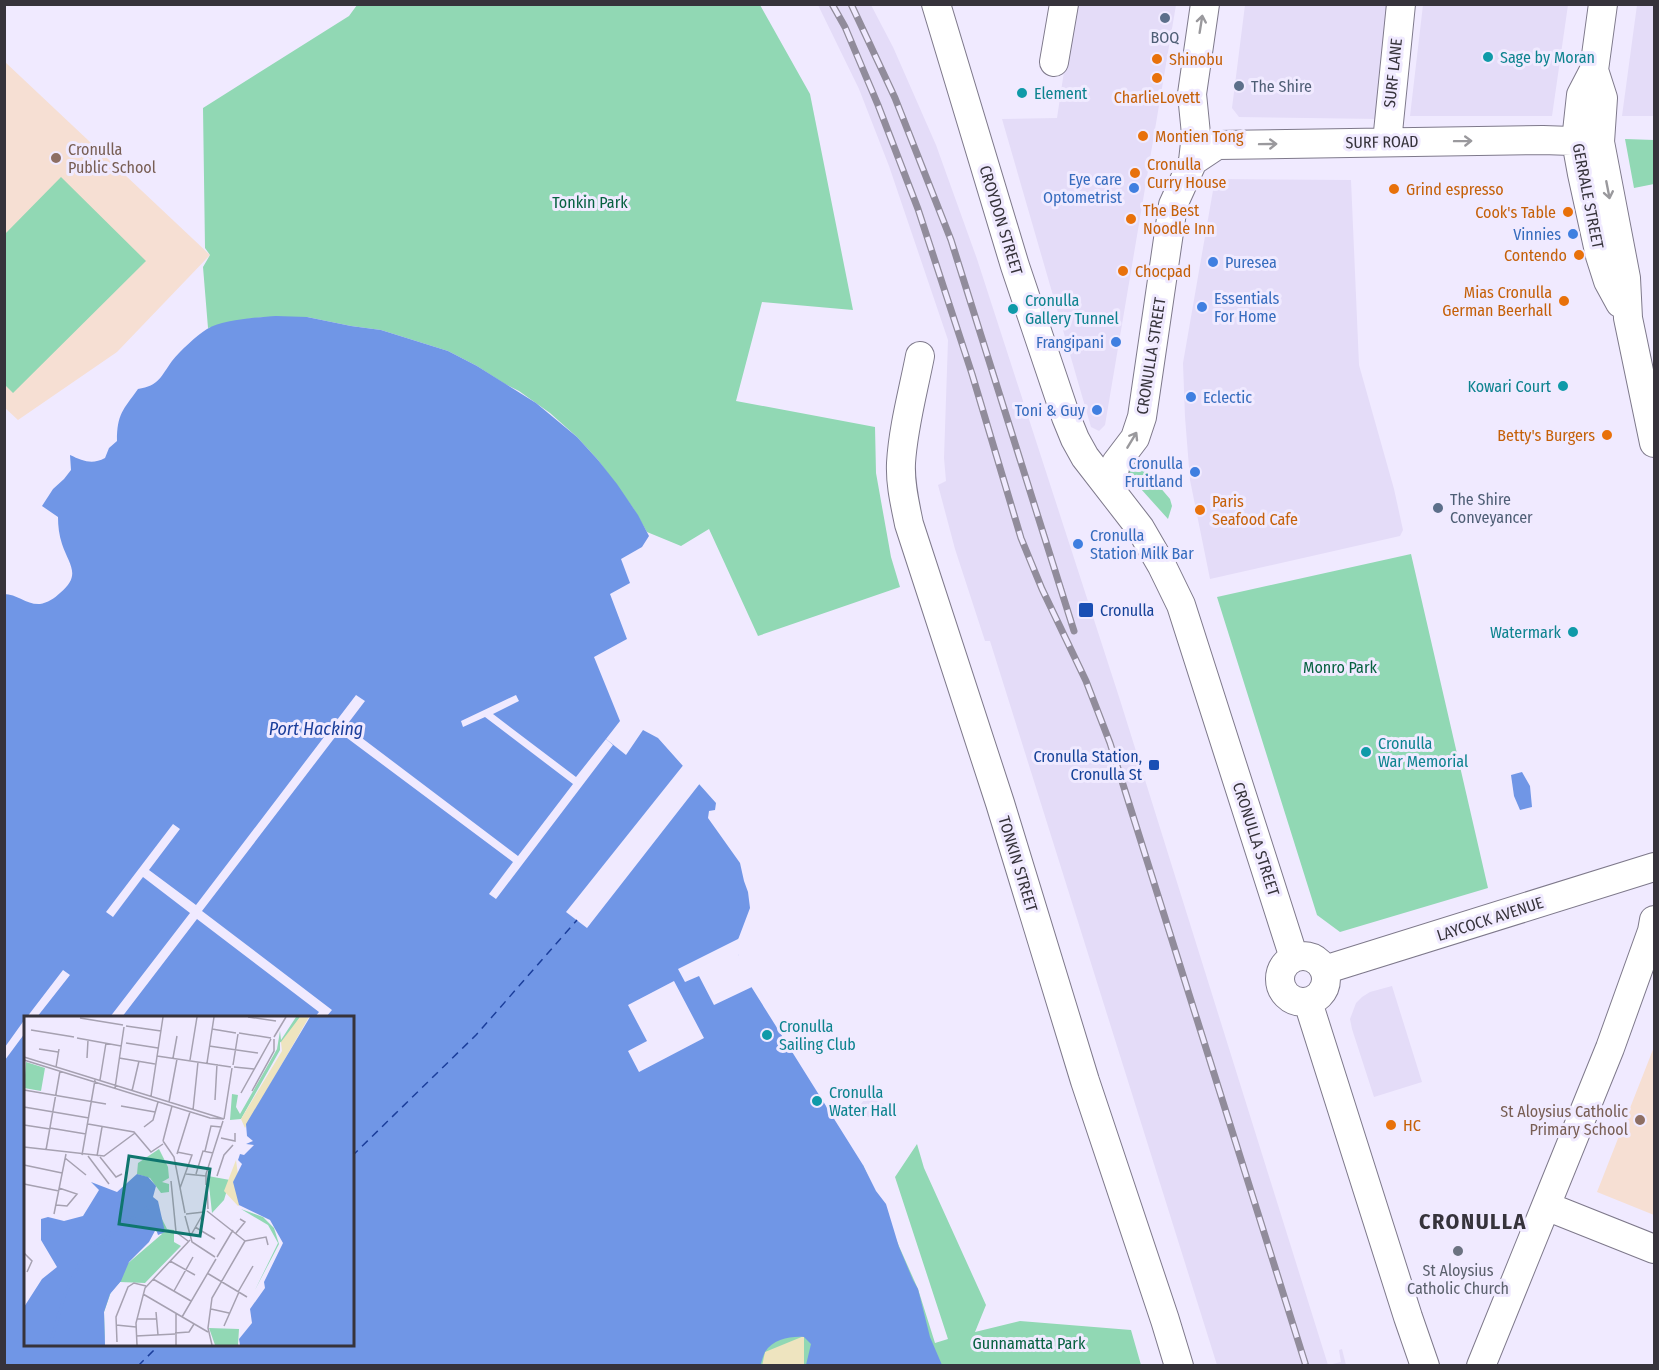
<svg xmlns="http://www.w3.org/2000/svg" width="1659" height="1370" font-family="'Fira Sans Condensed',sans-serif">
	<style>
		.built { fill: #e4dcf8 }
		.education { fill: #f6dfd3 }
		.green { fill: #91d8b4 }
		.sand { fill: #eee4bf }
		.water { fill: #7096e6; fill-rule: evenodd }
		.pier { fill: #f0eaff }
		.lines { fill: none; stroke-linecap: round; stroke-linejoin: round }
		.ferry { stroke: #1b3e9b; stroke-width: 1.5; stroke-dasharray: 8 6; stroke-linecap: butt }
		.minor-casing { stroke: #7e798b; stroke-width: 30 }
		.minor { stroke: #fff; stroke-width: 28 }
		.rail-casing { stroke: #918c9b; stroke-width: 7 }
		.rail { stroke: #f0eaff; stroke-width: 4.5; stroke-dasharray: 14; stroke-linecap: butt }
		.oneway { stroke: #9a999d }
		.service-dot { fill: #5c6f8a; stroke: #f0eaff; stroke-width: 2 }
		.culture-dot { fill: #0f9aa8; stroke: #f0eaff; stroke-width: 2 }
		.food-dot { fill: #e8710a; stroke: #f0eaff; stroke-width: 2 }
		.education-dot { fill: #8d6e63; stroke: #f0eaff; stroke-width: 2 }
		.shop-dot { fill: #3f7fe0; stroke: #f0eaff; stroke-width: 2 }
		.transit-dot { fill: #1a4fb4; stroke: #f0eaff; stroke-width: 2 }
		.worship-dot { fill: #6b7280; stroke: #f0eaff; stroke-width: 2 }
		.labels { text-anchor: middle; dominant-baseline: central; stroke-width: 6; stroke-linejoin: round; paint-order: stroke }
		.service-label { font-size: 16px; fill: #4e5e75; stroke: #f0eaff; text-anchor: start }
		.culture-label { font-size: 16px; fill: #0d838f; stroke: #f0eaff; text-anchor: start }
		.food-label { font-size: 16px; fill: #c56008; stroke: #f0eaff; text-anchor: start }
		.street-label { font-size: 16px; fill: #36333b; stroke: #f0eaff }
		.education-label { font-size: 16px; fill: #785e54; stroke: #f0eaff; text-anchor: start }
		.shop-label { font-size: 16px; fill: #366cbe; stroke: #f0eaff; text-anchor: end }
		.park-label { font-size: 16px; fill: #066140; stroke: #f0eaff }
		.transit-label { font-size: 16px; fill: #164399; stroke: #f0eaff; text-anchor: start }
		.worship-label { font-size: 16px; fill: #5b616d; stroke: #f0eaff }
		.water-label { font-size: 18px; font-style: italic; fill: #1b3e9b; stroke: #f0eaff }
		.district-label { font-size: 22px; font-weight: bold; letter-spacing: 1.5px; fill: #36333b; stroke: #f0eaff }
		.inset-river { fill: none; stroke: #7096e6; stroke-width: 3 }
		.inset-road { fill: none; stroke: #a6a1b1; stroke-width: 1.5 }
		.view { fill: #0f766e; fill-opacity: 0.15; stroke: #0f766e; stroke-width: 3 }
		.inset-edge { fill: none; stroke: #36333b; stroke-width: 3 }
	</style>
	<rect width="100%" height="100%" fill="#f0eaff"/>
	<path class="built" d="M818 5H871L893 47 936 145 977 259 1120 700 1328 1365 1341 1362 1339 1350 1342 1349 1346 1365H1217L990 641H985L955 549 938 485 946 481 944 458 948 340 889 166 859 89Z
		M1074 5H1176L1105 425 1099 431 1091 427 1002 119 1057 118Z
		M1245 5H1395L1380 119 1239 117 1232 108Z
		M1423 5H1568L1552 116H1410Z
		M1637 5H1654V116H1622Z
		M1215 179 1351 180 1359 365 1394 489 1403 530 1400 536 1210 579 1190 480 1185 417 1183 363Z
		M1392 986 1422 1082 1374 1097 1352 1029 1350 1019 1356 1003 1362 997 1370 992Z
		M866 1097 890 1106 889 1117H868L861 1104Z"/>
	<path class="education" d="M4 61 210 255 117 352 18 420 4 407Z
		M1654 1047V1215L1597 1192Z"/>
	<path class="green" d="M357 5H760L810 94 853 310 762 302 736 401 875 427 876 473 891 557 900 587 758 636 709 529 681 546 647 532 633 508 598 460 577 437 550 413 519 391 505 384 477 366 448 351 381 330 351 326 307 317H264L247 319 208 328 203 267 210 255 205 248 203 108 349 16Z
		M1625 139 1654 140V184L1634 188Z
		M61 177 146 261 13 393 5 385V234Z
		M1135 458 1170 499 1172 506 1168 519 1141 489 1139 490 1128 477 1127 472Z
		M1411 554 1488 888 1340 932 1317 915 1217 597Z
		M917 1144 924 1168 986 1305 975 1332 1020 1321 1131 1330 1141 1365H714L863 1165 918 1289 935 1343 948 1339 895 1177Z"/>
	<path class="sand" d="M804 1336V1365L762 1366 765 1352Z"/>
	<path class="water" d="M276 316 307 317 351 326 381 330 448 351 477 366 536 403 577 437 598 460 617 484 638 515 649 536 642 547 621 559 630 583 610 594 627 639 594 657 620 721 606 739 626 755 643 730 658 738 716 803 715 810 709 811 708 818 740 863 744 881 748 892 750 908 736 945 742 972 863 1165 876 1191 886 1204 899 1247 913 1280 918 1289 930 1337 942 1365H806L811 1344 804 1337C791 1336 773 1339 765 1352 763 1356 762 1361 760 1366H5L4 594C17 594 27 605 40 604 47 603 55 598 60 593 82 575 69 565 62 544 59 535 58 526 58 517L42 506 53 489 64 479 71 470 70 455C83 461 92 465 105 458L109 448 117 441C117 414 123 410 138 389 159 386 161 376 172 361 180 351 196 336 207 329 221 320 259 317 276 316ZM26 1018H352V1344H26Z
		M1522 772 1530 786 1532 807 1520 810 1514 796 1511 775Z"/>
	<path class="pier" d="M356 695 365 701 346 726 518 856 573 784 485 717 463 727 461 721 516 695 519 701 493 714 576 777 606 739 613 745 496 899 489 894 513 862 339 732 202 911 332 1010 326 1017H315L319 1012 197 919 122 1017H110L190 913 143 877 113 917 106 912 173 824 180 829 149 870 196 905Z
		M685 763 701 782 587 928 566 912Z
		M742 937 738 953 744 971 754 986 714 1005 699 976 685 982 678 969Z
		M63 970 70 975 37 1017H27Z
		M674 981 704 1038 639 1072 628 1051 647 1041 628 1005Z
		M25 1019V1033L5 1060V1047Z"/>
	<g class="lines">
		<path class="ferry" d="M352 1156 476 1035 577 920
			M138 1366 160 1344"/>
		<defs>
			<path id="minor" d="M936 4 1015 266 1066 417 1075 439 1085 457 1140 528 1162 566 1181 605 1294 958
				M1603 4 1594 70 1581 95 1576 141 1582 174 1600 256 1608 281 1620 303
				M1054 62 1064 4
				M1594 70 1603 98 1600 142 1626 278 1628 318 1654 443
				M1387 142 1401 4
				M1193 161 1217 145 1543 140 1600 142
				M920 356C913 392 903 428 901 463 900 484 905 504 909 524L1000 803 1085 1081 1165 1320 1179 1366
				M1113 493V478L1116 463 1135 438 1142 417 1173 205 1193 161 1196 134 1192 94 1205 4
				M1280 979a23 23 0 1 1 46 0a23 23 0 1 1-46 0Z
				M1324 970 1654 867
				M1308 1002 1408 1317 1425 1366
				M1546 1206 1654 1249
				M1481 1366 1610 1048 1652 931 1654 920"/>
		</defs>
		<use href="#minor" class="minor-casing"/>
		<use href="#minor" class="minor"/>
		<defs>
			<path id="rail" d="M832 4 845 27 878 105 918 209 972 374 1021 538 1042 589 1086 681 1110 743 1306 1366
				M851 4 895 98 951 240 1074 631"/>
		</defs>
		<use href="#rail" class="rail-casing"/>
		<use href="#rail" class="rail"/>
	</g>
	<defs><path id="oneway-shaft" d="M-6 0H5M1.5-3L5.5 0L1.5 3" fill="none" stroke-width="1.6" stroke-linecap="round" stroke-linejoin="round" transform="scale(1.5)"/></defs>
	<g class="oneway">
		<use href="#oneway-shaft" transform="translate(1201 24) rotate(-81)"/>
		<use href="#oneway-shaft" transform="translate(1463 141) rotate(-1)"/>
		<use href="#oneway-shaft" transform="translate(1268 144) rotate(-1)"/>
		<use href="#oneway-shaft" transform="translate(1608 190) rotate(79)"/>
		<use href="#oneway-shaft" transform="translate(1132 440) rotate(-59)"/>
	</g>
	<g class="service-dot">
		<circle cx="1165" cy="18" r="6"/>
		<circle cx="1239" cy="86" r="6"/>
		<circle cx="1438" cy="508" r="6"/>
	</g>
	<g class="culture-dot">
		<circle cx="1488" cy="57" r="6"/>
		<circle cx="1022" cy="93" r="6"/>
		<circle cx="1013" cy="309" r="6"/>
		<circle cx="1563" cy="386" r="6"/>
		<circle cx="1573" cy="632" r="6"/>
		<circle cx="1366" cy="752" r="6"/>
		<circle cx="767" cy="1035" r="6"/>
		<circle cx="817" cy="1101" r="6"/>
	</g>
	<g class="food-dot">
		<circle cx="1157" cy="59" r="6"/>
		<circle cx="1157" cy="78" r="6"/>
		<circle cx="1143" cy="136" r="6"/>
		<circle cx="1135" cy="173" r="6"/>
		<circle cx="1394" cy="189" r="6"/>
		<circle cx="1568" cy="212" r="6"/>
		<circle cx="1131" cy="219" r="6"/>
		<circle cx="1579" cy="255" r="6"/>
		<circle cx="1123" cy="271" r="6"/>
		<circle cx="1564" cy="301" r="6"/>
		<circle cx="1607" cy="435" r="6"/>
		<circle cx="1200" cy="510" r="6"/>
		<circle cx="1391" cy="1125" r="6"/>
	</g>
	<g class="education-dot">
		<circle cx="56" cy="158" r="6"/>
		<circle cx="1640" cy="1120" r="6"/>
	</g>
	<g class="shop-dot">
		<circle cx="1134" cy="188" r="6"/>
		<circle cx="1573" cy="234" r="6"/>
		<circle cx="1213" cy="262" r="6"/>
		<circle cx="1202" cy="307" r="6"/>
		<circle cx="1116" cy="342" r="6"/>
		<circle cx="1191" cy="397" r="6"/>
		<circle cx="1097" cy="410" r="6"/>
		<circle cx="1195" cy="472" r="6"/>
		<circle cx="1078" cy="544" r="6"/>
	</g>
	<g class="transit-dot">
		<rect x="1078" y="602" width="16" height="16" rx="3"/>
		<rect x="1148" y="759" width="12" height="12" rx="3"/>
	</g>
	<circle class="worship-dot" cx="1458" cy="1251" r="6"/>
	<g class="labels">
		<g class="service-label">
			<text x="1165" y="37" text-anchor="middle">BOQ</text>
			<text x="1251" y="86">The Shire</text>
			<text x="1450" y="499">The Shire<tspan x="1450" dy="18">Conveyancer</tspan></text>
		</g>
		<g class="culture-label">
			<text x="1500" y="57">Sage by Moran</text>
			<text x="1034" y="93">Element</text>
			<text x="1025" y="300">Cronulla<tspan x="1025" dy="18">Gallery Tunnel</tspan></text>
			<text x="1551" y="386" text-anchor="end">Kowari Court</text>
			<text x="1561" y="632" text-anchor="end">Watermark</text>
			<text x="1378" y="743">Cronulla<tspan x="1378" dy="18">War Memorial</tspan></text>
			<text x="779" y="1026">Cronulla<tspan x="779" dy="18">Sailing Club</tspan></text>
			<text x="829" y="1092">Cronulla<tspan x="829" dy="18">Water Hall</tspan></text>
		</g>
		<g class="food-label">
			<text x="1169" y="59">Shinobu</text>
			<text x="1157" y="97" text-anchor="middle">CharlieLovett</text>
			<text x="1155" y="136">Montien Tong</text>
			<text x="1147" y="164">Cronulla<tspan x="1147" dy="18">Curry House</tspan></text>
			<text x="1406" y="189">Grind espresso</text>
			<text x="1143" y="210">The Best<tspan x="1143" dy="18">Noodle Inn</tspan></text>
			<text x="1556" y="212" text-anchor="end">Cook's Table</text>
			<text x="1567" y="255" text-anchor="end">Contendo</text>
			<text x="1135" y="271">Chocpad</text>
			<text x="1552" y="292" text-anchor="end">Mias Cronulla<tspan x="1552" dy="18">German Beerhall</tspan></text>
			<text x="1595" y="435" text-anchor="end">Betty's Burgers</text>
			<text x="1212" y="501">Paris<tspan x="1212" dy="18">Seafood Cafe</tspan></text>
			<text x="1403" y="1125">HC</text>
		</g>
		<g class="street-label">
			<text transform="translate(1393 73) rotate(-84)">SURF LANE</text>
			<text transform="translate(1382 142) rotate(-1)">SURF ROAD</text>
			<text transform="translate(1588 196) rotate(79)">GERRALE STREET</text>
			<text transform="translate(1001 220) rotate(73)">CROYDON STREET</text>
			<text transform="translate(1151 356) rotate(-81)">CRONULLA STREET</text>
			<text transform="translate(1256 839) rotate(72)">CRONULLA STREET</text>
			<text transform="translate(1018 864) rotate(73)">TONKIN STREET</text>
			<text transform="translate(1490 919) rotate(-18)">LAYCOCK AVENUE</text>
		</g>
		<g class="education-label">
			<text x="68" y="149">Cronulla<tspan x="68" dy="18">Public School</tspan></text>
			<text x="1628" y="1111" text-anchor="end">St Aloysius Catholic<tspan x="1628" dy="18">Primary School</tspan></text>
		</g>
		<g class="shop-label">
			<text x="1122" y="179">Eye care<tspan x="1122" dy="18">Optometrist</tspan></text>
			<text x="1561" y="234">Vinnies</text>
			<text x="1225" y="262" text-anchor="start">Puresea</text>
			<text x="1214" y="298" text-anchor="start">Essentials<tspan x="1214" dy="18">For Home</tspan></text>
			<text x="1104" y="342">Frangipani</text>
			<text x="1203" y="397" text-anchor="start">Eclectic</text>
			<text x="1085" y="410">Toni &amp; Guy</text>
			<text x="1183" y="463">Cronulla<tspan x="1183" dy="18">Fruitland</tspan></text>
			<text x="1090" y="535" text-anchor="start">Cronulla<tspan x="1090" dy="18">Station Milk Bar</tspan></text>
		</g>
		<g class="park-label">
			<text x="590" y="202">Tonkin Park</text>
			<text x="1340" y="667">Monro Park</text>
			<text x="1029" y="1343">Gunnamatta Park</text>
		</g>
		<g class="transit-label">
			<text x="1100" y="610">Cronulla</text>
			<text x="1142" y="756" text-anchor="end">Cronulla Station,<tspan x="1142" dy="18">Cronulla St</tspan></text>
		</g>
		<g class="worship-label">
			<text x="1458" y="1270">St Aloysius<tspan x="1458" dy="18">Catholic Church</tspan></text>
		</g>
		<g class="water-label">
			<text x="316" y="729">Port Hacking</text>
		</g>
		<g class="district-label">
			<text x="1473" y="1221">CRONULLA</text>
		</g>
	</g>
	<g transform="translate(24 1016)">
		<rect width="330" height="330" fill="#f0eaff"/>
		<path d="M272 1H276L259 27 256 26V34L217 103 206 104 208 78 214 79 212 91 216 98 253 33 256 15 257 24ZM2 46 21 52 17 75 0 72ZM135 133 144 151 145 162 138 166 145 168V176L137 177 126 162 113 158 114 147ZM184 160 206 164 200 184 188 197ZM217 193 239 201 250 212 255 228 231 274 254 227 244 209ZM135 197 143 213 150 214V226L157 230 121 267 96 266 87 276 80 296 81 329 74 273 138 218 131 215ZM185 312 215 313 214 329H191Z" fill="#91d8b4"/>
		<path d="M276 1H285L221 112 217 103 258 35 257 26ZM212 144 218 188 214 190 200 175Z" fill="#eee4bf"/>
		<path d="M286 1H330V329H216L215 323 228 307 226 293 241 272 240 266 259 227 246 204 215 189 209 166 218 148 214 144 216 138 220 139 230 129 222 128 229 125 223 120 222 108ZM113 158 124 161 132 170 129 181 134 185 141 216 134 219 132 213 125 226 105 246 97 265 86 278 80 296 81 329H0V291L18 263 33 251 17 224V203L24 201 40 205 59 200 75 174 67 166 93 176Z" fill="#7096e6"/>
		<path class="inset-river" d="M26 329 41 278 57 244 71 229 126 190"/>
		<path class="inset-road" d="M224 1 252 5M56 2 99 9M102 10 137 15M188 13 212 17M7 14 50 21M215 17 247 22M250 21 262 1M53 22 97 30M102 27 134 32M185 30 234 37M15 33 34 36M133 40 207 51M0 41 200 103 186 102 0 44M63 42 64 24M95 42 131 48M149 42 153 20M166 44 173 1M183 47 190 1M209 49 214 18M32 51 35 33M210 51 230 53M76 64 82 27M91 72 100 11M0 74 82 88M108 75 115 45M228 75 250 35V23M217 77 247 23M127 80 139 1M191 84 193 48M145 86 153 43M97 90 131 96M0 91 65 102M169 94 174 46M200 103 208 52M64 108 110 116 127 136 139 128M0 109 26 113M120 111 129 104 134 86M26 112 62 118M197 122 211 125V117M139 125 150 141 161 197M139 125 148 90M0 131 80 140 111 117M22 134 36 55M181 135 187 110 197 111M153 136 168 139 156 172M153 138 166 96M58 139 71 64M64 140 85 168M73 140 78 111M76 141 92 161 98 158M41 142 62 159M0 149 38 157M162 158 182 160M172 158 179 135 189 137M193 160 200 139 209 129M147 165 152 216 164 225M183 167 184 193M0 168 35 175M182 169V158L199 105M32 189 43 190 53 178 35 172M183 195 221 225M30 198 42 138M162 198 180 196M161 200 168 226 191 241M171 211 191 223M212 217 221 206 216 203M167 219 180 196M221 225 242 221 244 229M0 237 8 245 3 256M193 241 209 214M146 245 171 259M183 257 223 281M129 263 167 285M150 275 169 241M214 276 229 250M119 278 184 316M187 293 205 297M132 296 134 319M158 301 192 243M113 303H133M92 309 112 311M200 310 215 276M151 317 165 316 170 308M112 320 151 318M93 326 92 301 104 271 110 267 122 270M113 329 112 307 121 272 166 224M152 329V297M188 329 184 312 188 282 221 225"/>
		<path class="view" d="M105 140 186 153 176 220 95 208Z"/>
		<rect width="330" height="330" class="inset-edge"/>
	</g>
	<rect width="1659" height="1370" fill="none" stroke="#36333b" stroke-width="12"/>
</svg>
